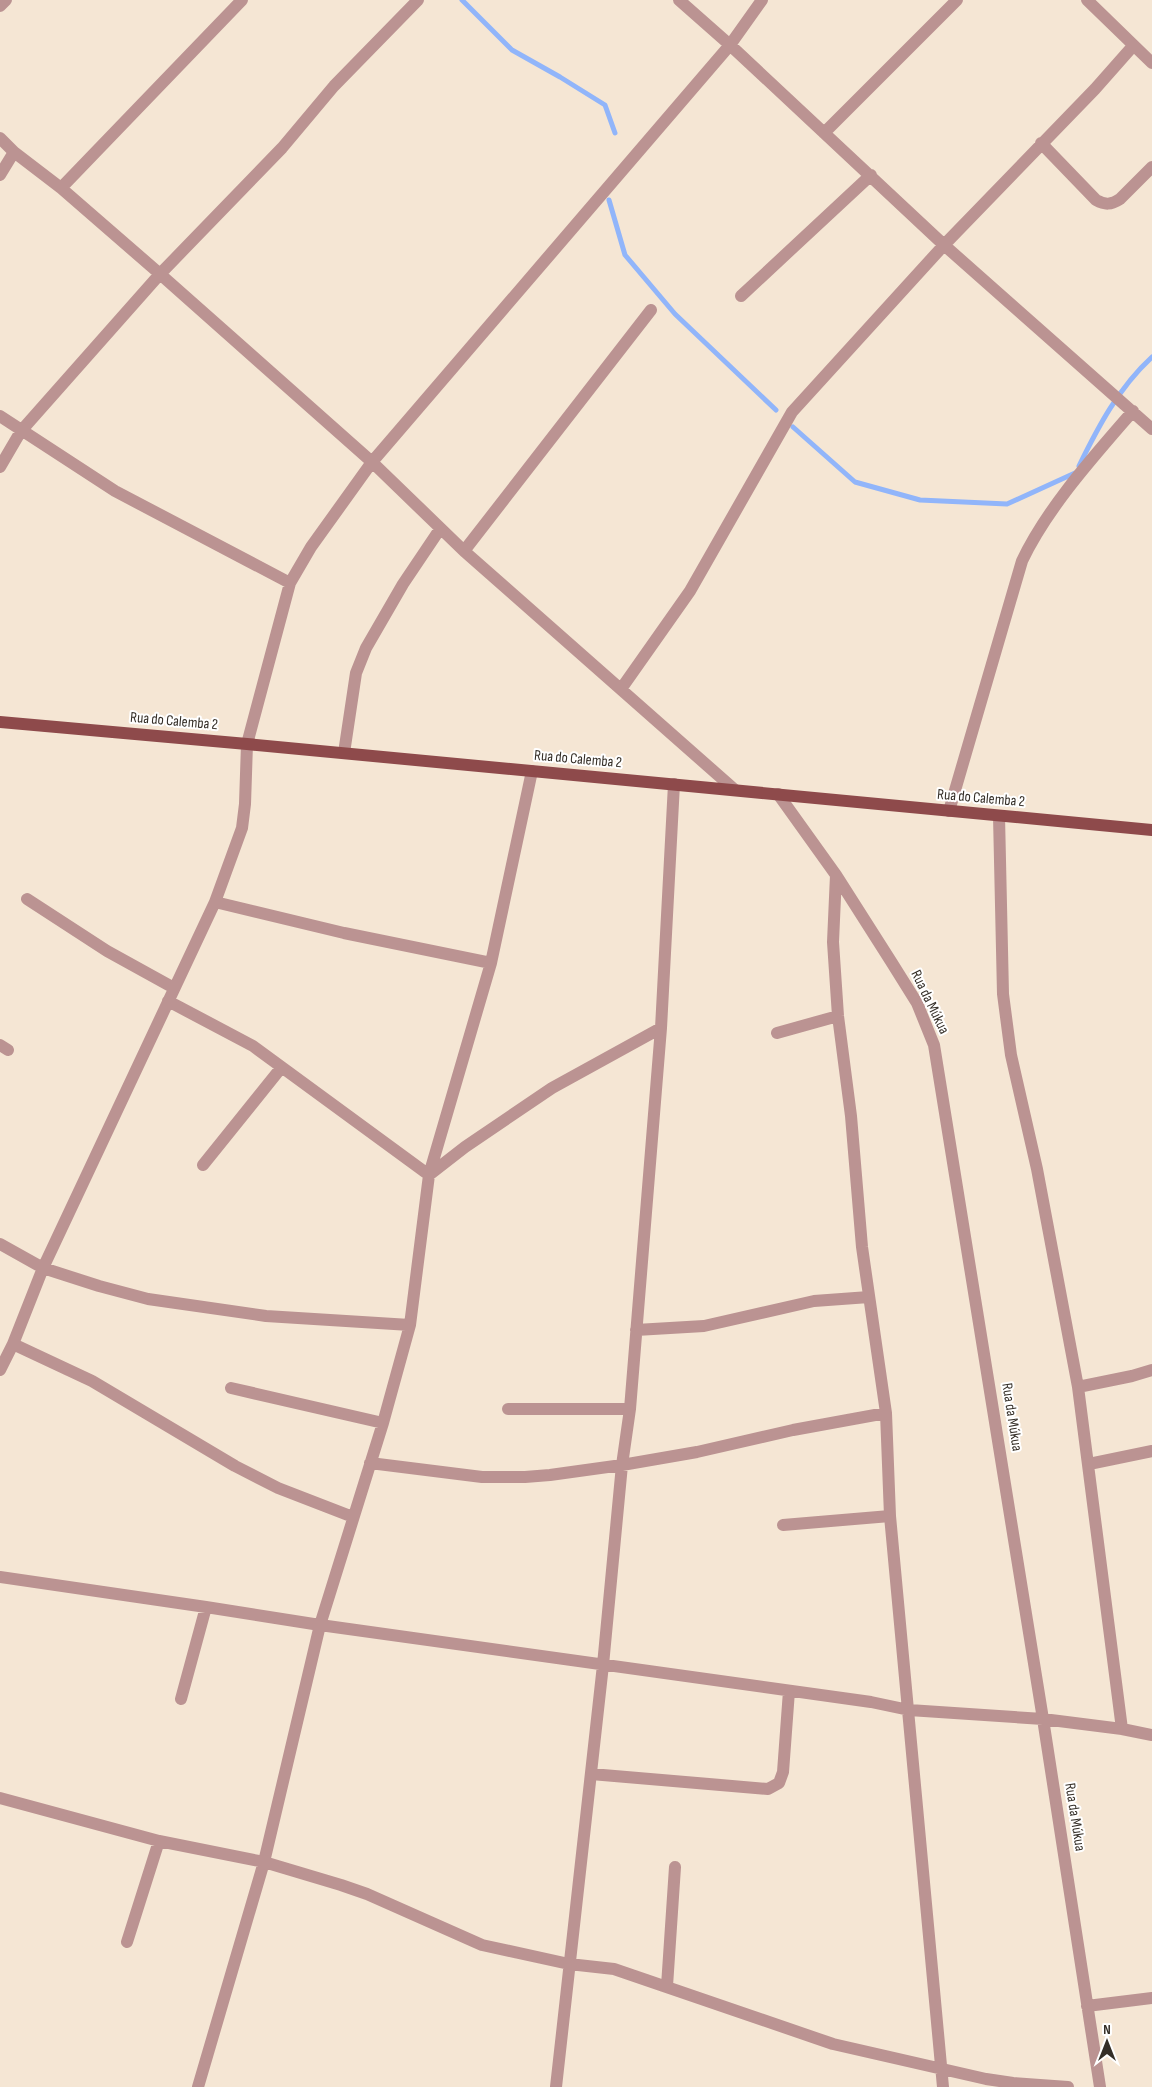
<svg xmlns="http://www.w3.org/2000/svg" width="1152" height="2087" font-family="'Sofia Sans Condensed',sans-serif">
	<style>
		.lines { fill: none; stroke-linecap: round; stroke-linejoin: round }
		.stream { stroke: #91b5fa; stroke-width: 5 }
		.minor { stroke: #bb9392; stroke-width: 12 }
		.major { stroke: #8e4a4b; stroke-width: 12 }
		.labels { text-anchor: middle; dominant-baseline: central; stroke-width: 4; stroke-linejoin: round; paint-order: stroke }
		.street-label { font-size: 15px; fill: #342e27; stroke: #fff }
	</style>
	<rect width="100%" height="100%" fill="#f5e6d4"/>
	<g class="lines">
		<path class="stream" d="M462 0 512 50 560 77 605 105 615 133
			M609 200 625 255 675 314 776 410
			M793 427 855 482 920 500 1007 504 1075 473
			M1079 466C1098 427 1119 387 1152 357"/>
		<path class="minor" d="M679 0 730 45 944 245 1152 429
			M1087 0 1152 63
			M0 6 6 0
			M824 133 957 0
			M0 138 14 152 61 188 160 274 372 462 464 551 735 790
			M1041 143 1096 200C1105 205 1111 205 1120 199L1152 167
			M0 175 14 152
			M61 188 242 0
			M741 296 871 175
			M0 416 115 491 290 583
			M0 467 21 431 160 274 282 148 334 86 418 0
			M464 551 651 310
			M621 689 690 591 792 412 944 245 1095 89 1133 46
			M344 753 356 673 366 648 403 584 440 529
			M778 794 836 875 892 963 917 1003 934 1045 1043 1719 1100 2087
			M949 811 1022 561C1047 508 1094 456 1133 411
			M999 816 1003 994 1011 1055 1037 1169 1078 1387 1122 1729
			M836 875 833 942 838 1016 851 1116 862 1247 886 1413 890 1516 943 2087
			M27 899 107 951 174 988
			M215 902 344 933 491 963
			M168 1001 253 1046 429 1175 465 1147 552 1088 661 1028
			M777 1033 838 1016
			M0 1045 8 1050
			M203 1165 281 1068
			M0 1244 43 1268 99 1286 148 1299 266 1316 410 1325
			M636 1330 704 1326 814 1301 869 1297
			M13 1344 92 1381 235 1466 278 1488 353 1517
			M0 1370 13 1344 43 1268 215 902 242 828 245 804 247 744 290 583 311 547 372 462 730 45 762 0
			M1078 1387 1132 1376 1152 1370
			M231 1388 383 1423
			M508 1409H630
			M370 1463 482 1477H525L550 1475 622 1465 697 1452 793 1430 886 1413
			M1089 1464 1152 1451
			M783 1525 890 1516
			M0 1577 206 1607 320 1625 871 1702 909 1710 1043 1719 1122 1729 1152 1735
			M181 1699 206 1607
			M591 1774 768 1789 779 1783 783 1772 789 1691
			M0 1798 159 1841 264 1862 341 1885 367 1894 482 1945 569 1964 614 1969 833 2044 986 2079 1013 2083 1068 2087
			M127 1942 159 1841
			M667 1986 675 1867
			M1087 2006 1152 1998
			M198 2087 264 1862 320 1625 383 1423 410 1325 429 1175 491 963 532 771
			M556 2087 603 1665 622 1465 630 1409 661 1028 674 784"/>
		<path class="major" d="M0 722 247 744 1152 830"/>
	</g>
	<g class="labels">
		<g class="street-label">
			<text transform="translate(174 721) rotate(5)">Rua do Calemba 2</text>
			<text transform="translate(578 759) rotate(5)">Rua do Calemba 2</text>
			<text transform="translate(981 798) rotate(5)">Rua do Calemba 2</text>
			<text transform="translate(930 1002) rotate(64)">Rua da Múkua</text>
			<text transform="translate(1012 1417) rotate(81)">Rua da Múkua</text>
			<text transform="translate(1075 1817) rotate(81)">Rua da Múkua</text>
		</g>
	</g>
	<g transform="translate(1107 2042)" stroke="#ffffff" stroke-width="4" paint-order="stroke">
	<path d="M0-4L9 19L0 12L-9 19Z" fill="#342e27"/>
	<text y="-8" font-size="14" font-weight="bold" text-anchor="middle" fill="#342e27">N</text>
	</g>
</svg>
